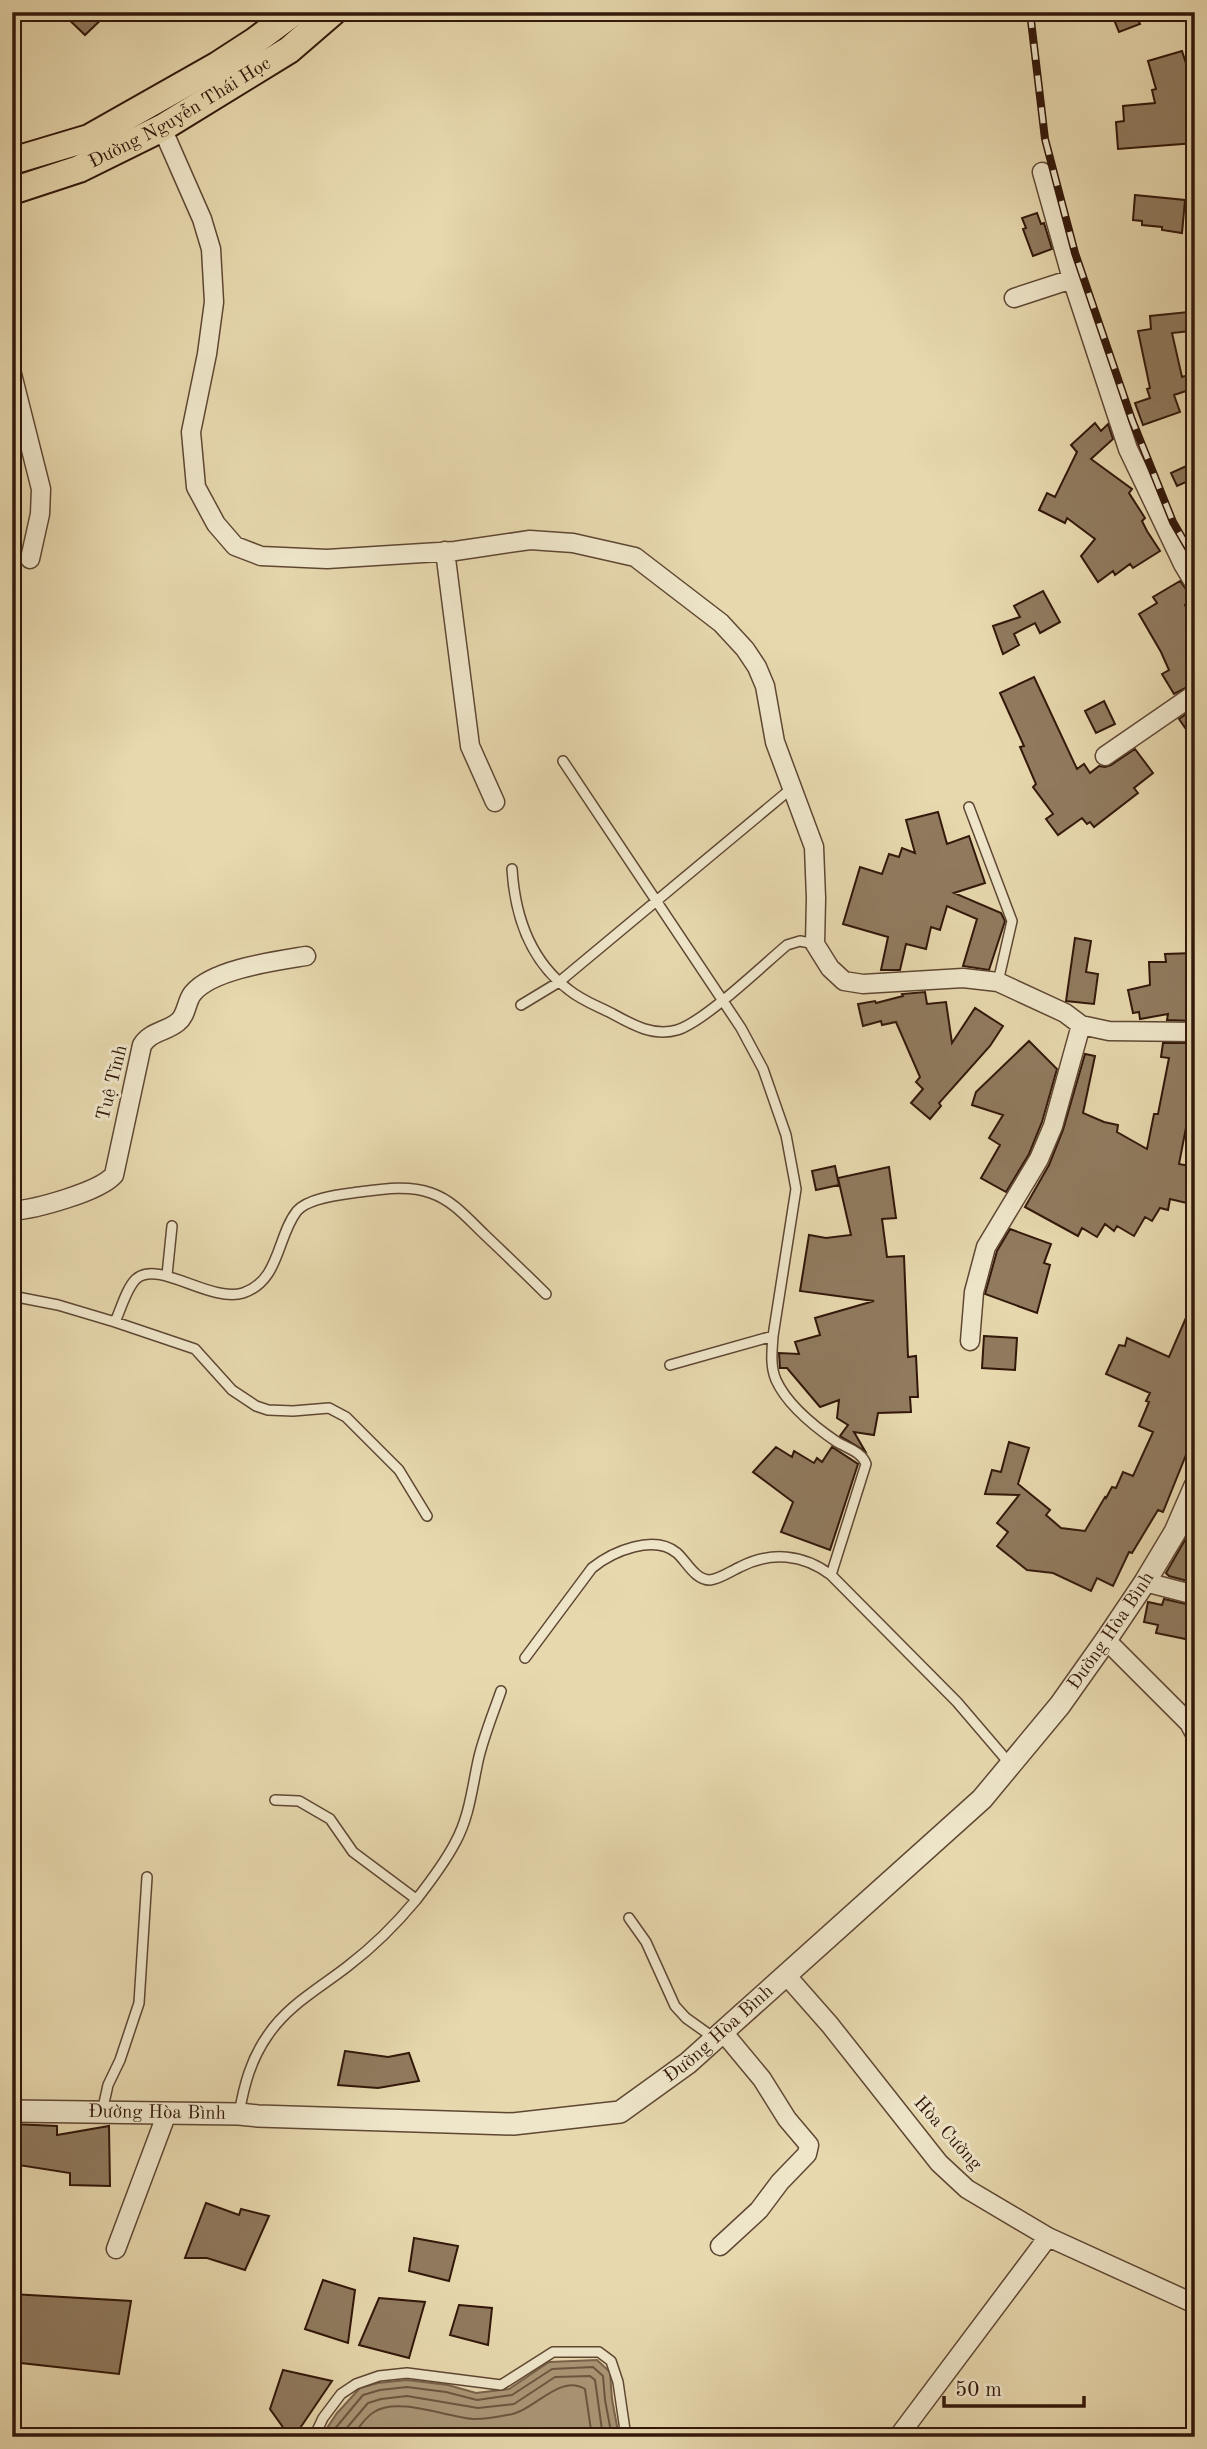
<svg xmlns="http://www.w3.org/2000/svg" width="1207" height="2449" font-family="'Old Standard TT',serif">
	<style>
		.water { fill: #a99676; stroke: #79634b; stroke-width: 2 }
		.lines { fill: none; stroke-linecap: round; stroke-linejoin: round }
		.shore { stroke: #6e5640; stroke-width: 2 }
		.building { fill: #907b5f; stroke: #32170a; stroke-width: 2 }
		.service-casing { stroke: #5f4733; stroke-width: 12 }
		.minor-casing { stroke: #5f4733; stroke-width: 21 }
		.tertiary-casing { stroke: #5f4733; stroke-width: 24 }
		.primary-casing { stroke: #32170a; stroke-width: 30 }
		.service { stroke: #efe6ca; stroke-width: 9 }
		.minor { stroke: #efe6ca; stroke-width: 18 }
		.tertiary { stroke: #efe6ca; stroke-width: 21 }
		.primary { stroke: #e7d8ae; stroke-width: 26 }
		.rail-casing { stroke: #32170a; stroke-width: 8 }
		.rail { stroke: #efe6ca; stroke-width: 5; stroke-dasharray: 16; stroke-linecap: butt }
		.labels { text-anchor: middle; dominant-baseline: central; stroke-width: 6; stroke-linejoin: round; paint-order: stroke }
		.street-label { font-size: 19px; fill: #32170a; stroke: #efe6ca }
	</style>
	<rect width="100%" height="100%" fill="#e7d8ae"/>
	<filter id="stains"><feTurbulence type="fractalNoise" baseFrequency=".00286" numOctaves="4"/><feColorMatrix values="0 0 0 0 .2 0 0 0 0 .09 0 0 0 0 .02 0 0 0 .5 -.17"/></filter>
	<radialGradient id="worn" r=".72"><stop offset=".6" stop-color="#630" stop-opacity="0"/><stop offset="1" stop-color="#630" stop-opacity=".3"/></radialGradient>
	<path class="water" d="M597 2360 610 2372 612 2399 619 2437H321L337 2413 360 2388 378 2383 407 2380 448 2385 476 2393 509 2389 549 2362Z"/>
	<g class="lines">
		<path class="shore" d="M328 2437 363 2395 380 2390 407 2387 446 2392 477 2400 512 2395 552 2369 593 2367 603 2376 605 2400 612 2437
			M339 2437 368 2403 381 2399 407 2396 478 2408 514 2404 555 2377 590 2376 595 2380 603 2437
			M352 2437C358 2429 365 2417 374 2412 398 2396 449 2418 475 2419 485 2419 497 2417 507 2415 533 2413 559 2373 585 2389L592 2437"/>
	</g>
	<path class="building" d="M61 12H109L85 35Z
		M1111 12H1135L1140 24 1119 32Z
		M1182 51 1195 91V143L1118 149 1116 122 1124 121 1123 106 1155 103 1152 90 1156 89 1148 61Z
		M1135 195 1185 200 1182 233 1162 230V227L1142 225V221L1133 220Z
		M1037 213 1041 224 1044 223 1052 249 1033 256 1023 229 1026 228 1022 218Z
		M1188 312 1190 331 1172 333 1182 377 1195 373V388L1174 395 1180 412 1143 425 1135 403 1150 398 1147 389 1150 388 1138 331 1151 329 1150 316Z
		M1095 423 1101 431 1108 424 1113 439 1091 459 1132 489 1129 493 1145 518 1142 521 1147 531 1160 551 1133 568 1130 564 1115 575 1113 571 1098 582 1081 556 1095 539 1067 518 1065 523 1039 510 1047 493 1055 497 1077 452 1071 445Z
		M1195 462V478L1177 486 1171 473Z
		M1180 581 1194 600 1185 605 1195 627V683L1174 694 1162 674 1169 670 1161 652 1139 614 1157 603 1153 597Z
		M1043 591 1060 622 1040 633 1035 623 1014 634 1019 645 1003 654 993 626 1020 617 1014 606Z
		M1034 677 1077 769 1084 764 1090 773 1099 766 1105 767 1111 765 1135 749 1153 773 1134 788 1138 793 1094 827 1090 822 1087 824 1082 818 1058 835 1046 819 1053 814 1033 787 1036 784 1020 747 1024 746 1000 693Z
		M1104 701 1115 724 1096 733 1085 711Z
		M1195 708V742L1179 719Z
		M938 812 947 844 969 836 985 883 954 893 1001 913 1005 921 989 970 963 966 977 919 947 906 940 930 931 927 926 949 906 944 900 970H881L888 937 843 924 860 867 882 874 889 854 899 857 902 848 915 853 906 820Z
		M1075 938 1091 941 1086 972 1098 974 1094 1004 1066 1001Z
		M1194 953 1195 1021 1167 1020 1168 1014 1140 1019 1139 1012 1133 1013 1128 990 1150 985 1149 962H1166L1165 954Z
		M925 992 927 1004 946 1002 952 1043 975 1008 1003 1026 990 1046 939 1103 941 1106 930 1119 911 1103 923 1089 916 1082 920 1077 896 1022 882 1025 881 1021 863 1026 858 1004 875 1001 876 1003 903 996 902 994Z
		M1029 1041 1057 1069 1042 1122 1029 1154 1006 1192 981 1178 1000 1145 989 1138 1003 1115 972 1105 976 1092Z
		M1163 1043H1195V1081L1179 1164 1195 1167V1205L1170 1199 1168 1210 1160 1208 1152 1221 1145 1217 1134 1236 1117 1226 1114 1231 1105 1224 1097 1237 1082 1228 1078 1236 1025 1207 1049 1165 1063 1130 1085 1054 1095 1056 1083 1113 1104 1122 1118 1125 1117 1132 1147 1149 1154 1114H1158L1169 1058 1161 1057Z
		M835 1166 839 1185 816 1190 812 1171Z
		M889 1167 896 1218 882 1219 887 1257 904 1256 908 1357 916 1356 918 1397H910L911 1412 878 1413 874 1435 854 1432 865 1451 840 1436 848 1425 837 1418 839 1400 820 1407 787 1368H780L779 1353 799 1354 795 1342 820 1335 815 1318 874 1301 800 1291 809 1235 826 1238 851 1235 838 1178Z
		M1010 1229 1051 1244 1044 1263 1050 1265 1037 1313 985 1294 997 1251Z
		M1195 1297V1445L1190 1457 1186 1455 1163 1512 1158 1510 1132 1553 1129 1552 1113 1586 1097 1578 1091 1591 1053 1573 1027 1570 997 1546 1008 1532 997 1523 1019 1495 985 1494 992 1470 1001 1472 1009 1442 1029 1448 1018 1484 1050 1510 1046 1515 1061 1528 1085 1531 1105 1497 1106 1498 1112 1487 1116 1488 1123 1472 1133 1476 1153 1432 1139 1426 1149 1402 1146 1401 1150 1393 1106 1374 1119 1345 1125 1346 1127 1338 1169 1357Z
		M984 1336 1017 1338 1015 1370 982 1368Z
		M776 1447 792 1457 794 1451 814 1463 817 1458 822 1462 832 1447 858 1464 830 1550 781 1532 793 1502 753 1472Z
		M1189 1533 1195 1537V1583L1169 1576 1166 1573Z
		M1164 1599 1195 1606V1641L1156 1633 1158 1625 1144 1622 1148 1602 1162 1605Z
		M345 2051 388 2057 409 2053 419 2081 378 2088 338 2085Z
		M12 2124 57 2126V2135L109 2126 110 2186 70 2185V2173L12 2164Z
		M206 2203 239 2215 241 2209 269 2216 245 2270 207 2258H185Z
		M414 2238 458 2246 449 2281 409 2271Z
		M323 2280 355 2290 348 2343 305 2329Z
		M12 2294 131 2301 119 2374 12 2362Z
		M379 2298 425 2302 409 2358 359 2345Z
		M459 2305 492 2308 488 2345 450 2335Z
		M283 2370 332 2381 294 2437H290L270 2409Z"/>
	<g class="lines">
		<defs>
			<path id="service" d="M1195 255V263
				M563 761 741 1028 763 1069 786 1135 796 1189 773 1336C772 1351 770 1366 776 1380 787 1404 815 1427 837 1442 847 1448 862 1452 866 1464L831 1575
				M969 807 1012 921 998 982
				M512 869C515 916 529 960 569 990 581 1000 597 1006 611 1013 631 1024 653 1037 677 1030 704 1022 762 966 787 945L800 941 815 944
				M521 1005 559 982 792 788
				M12 1164 15 1165
				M167 1275 172 1226
				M12 1296 58 1305 115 1322 195 1349 232 1390 256 1406 268 1410 293 1411 329 1408 346 1417 399 1470 427 1516
				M115 1322C121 1309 126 1289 136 1279 158 1259 210 1303 243 1293 280 1281 277 1236 297 1211 307 1199 336 1195 352 1193 377 1190 406 1184 431 1193 454 1201 468 1219 485 1235 505 1254 526 1274 546 1294
				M670 1365 773 1336
				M525 1658 592 1568C613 1551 654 1534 677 1553 687 1562 695 1580 710 1580 720 1579 731 1571 740 1567 771 1551 803 1554 831 1575L957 1702 1010 1764
				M275 1800 299 1801 330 1819 353 1852 416 1899
				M629 1918 646 1942 675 2006 686 2018 714 2038
				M102 2112 108 2085 120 2060 139 2003 147 1877
				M239 2114C244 2085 251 2059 268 2035 288 2005 320 1988 348 1966 373 1947 396 1924 416 1900 430 1882 445 1862 455 1843 469 1818 472 1789 478 1761 483 1738 493 1714 501 1691
				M314 2437 323 2418 341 2394 356 2384 379 2376 407 2373 501 2385 553 2352H599L611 2361 618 2382 626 2437"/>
			<path id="minor" d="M162 128 202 219 211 249 214 302 207 354 191 432 196 487 216 524 235 546 261 556 327 559 455 551 530 540 573 543 635 557 721 623 745 649 757 667 765 686 775 742 814 847 816 898 815 944 830 968 844 981 863 984 963 978 998 982 1065 1013 1081 1025 1109 1031 1195 1032
				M1042 172 1072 279 1128 449 1183 564 1195 584
				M1014 298 1072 279
				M12 374 41 489 40 514 30 559
				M445 551 470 746 495 802
				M1105 756 1195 694
				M12 1211C36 1209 99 1192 114 1175L142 1045C151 1031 166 1032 178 1022 187 1015 186 1001 193 993 213 969 276 961 306 956
				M970 1341 974 1292 986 1247 1039 1159 1053 1126 1081 1025
				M1145 1582 1195 1595
				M1106 1640 1189 1723 1195 1734
				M786 1975 830 2025 939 2163 967 2189 1048 2237 1195 2304
				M720 2246 759 2210 780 2182 807 2154 809 2145 787 2119 762 2079 723 2032
				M116 2249 167 2113
				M901 2433 1048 2237"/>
			<g id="tertiary">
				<path id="s1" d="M12 2111 239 2114 258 2116 513 2124 620 2112 688 2063 982 1799 1060 1705 1106 1640 1145 1582 1175 1532 1195 1486"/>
			</g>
			<g id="primary">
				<path d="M12 161 89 138 218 65 255 41 294 12"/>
				<path id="s2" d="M12 191 79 169 162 128 289 50 333 12"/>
			</g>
		</defs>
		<use href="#service" class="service-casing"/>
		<use href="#minor" class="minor-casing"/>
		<use href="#tertiary" class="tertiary-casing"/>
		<use href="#primary" class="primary-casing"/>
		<use href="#service" class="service"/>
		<use href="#minor" class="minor"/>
		<use href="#tertiary" class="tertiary"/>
		<use href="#primary" class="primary"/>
		<defs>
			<path id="rail" d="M1030 12 1045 139 1075 253 1132 420 1173 522 1195 560"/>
		</defs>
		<use href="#rail" class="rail-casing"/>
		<use href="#rail" class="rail"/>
	</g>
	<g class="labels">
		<g class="street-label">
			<text stroke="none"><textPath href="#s2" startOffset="186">Đường Nguyễn Thái Học</textPath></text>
			<text transform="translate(113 1083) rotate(-76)">Tuệ Tĩnh</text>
			<text stroke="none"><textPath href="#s1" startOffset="1300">Đường Hòa Bình</textPath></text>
			<text stroke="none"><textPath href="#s1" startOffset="735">Đường Hòa Bình</textPath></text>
			<text stroke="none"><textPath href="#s1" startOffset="145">Đường Hòa Bình</textPath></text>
			<text transform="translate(947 2134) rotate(48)">Hòa Cường</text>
		</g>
	</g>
	<rect width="1207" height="2449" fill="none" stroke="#e7d8ae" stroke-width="42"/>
	<rect x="14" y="14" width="1179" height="2421" fill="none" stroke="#32170a" stroke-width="3.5"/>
	<rect x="21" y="21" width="1165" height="2407" fill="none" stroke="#32170a" stroke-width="2"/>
	<path d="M944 2396v10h140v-10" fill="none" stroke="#32170a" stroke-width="3.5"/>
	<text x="955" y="2396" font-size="21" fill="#32170a" stroke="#efe6ca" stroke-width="5" paint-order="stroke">50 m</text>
	<rect width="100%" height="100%" filter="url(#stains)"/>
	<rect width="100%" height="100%" fill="url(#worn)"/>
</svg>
